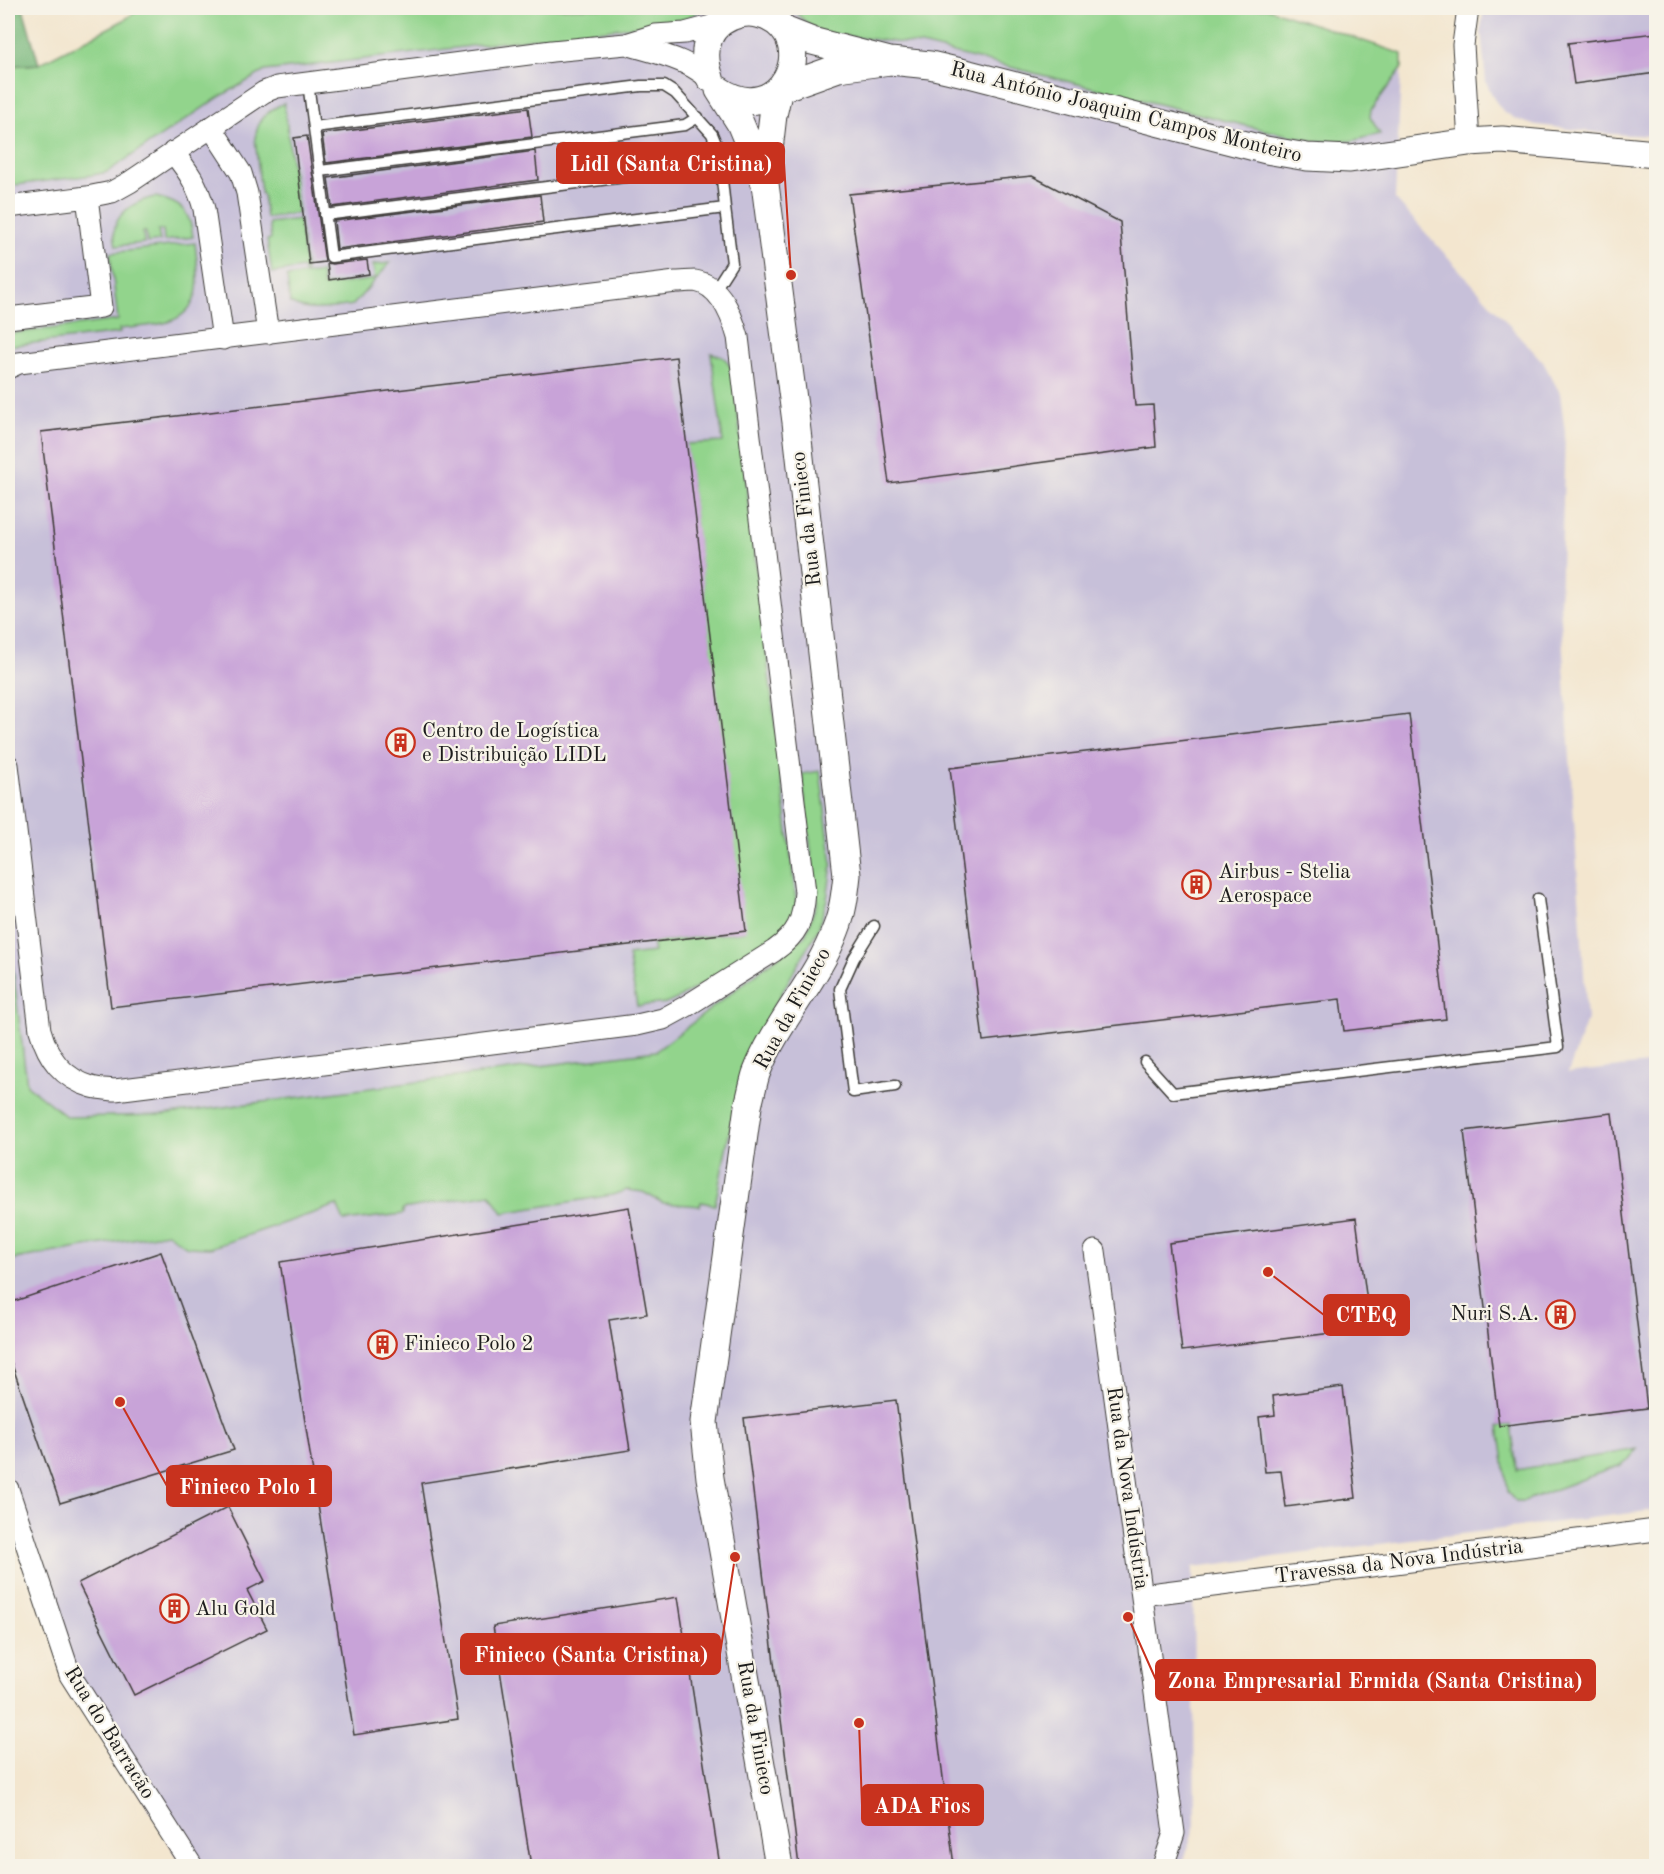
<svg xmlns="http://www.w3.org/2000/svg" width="1664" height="1874" font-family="'Old Standard TT',serif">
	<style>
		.industrial { fill: #c7c0d9 }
		.green { fill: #92d48c; stroke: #577854; stroke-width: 1.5 }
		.forest { fill: #75b678; stroke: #48694a; stroke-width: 1.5 }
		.building { fill: #c8a3d8 }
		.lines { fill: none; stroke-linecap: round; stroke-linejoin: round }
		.service-casing { stroke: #3c3a37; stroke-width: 13 }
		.minor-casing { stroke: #3c3a37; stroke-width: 23 }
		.tertiary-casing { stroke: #3c3a37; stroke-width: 29 }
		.service { stroke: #fff; stroke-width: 10 }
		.minor { stroke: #fff; stroke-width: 21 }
		.tertiary { stroke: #fff; stroke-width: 27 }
		.labels { text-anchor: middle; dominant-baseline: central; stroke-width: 4.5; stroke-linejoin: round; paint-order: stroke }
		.street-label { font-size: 21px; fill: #1c1c1c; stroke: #f7f3e8 }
		.poi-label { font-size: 21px; fill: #1c1c1c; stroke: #f7f3e8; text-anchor: start }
		.leader { fill: none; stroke: #c8321e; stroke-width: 2 }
		.callout-dot { fill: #c8321e; stroke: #f7f3e8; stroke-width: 2 }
		.callout { fill: #c8321e; stroke: #c8321e; stroke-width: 2 }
		.callout-label { font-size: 22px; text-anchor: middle; font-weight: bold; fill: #fff }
	</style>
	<rect width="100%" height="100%" fill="#f7f3e8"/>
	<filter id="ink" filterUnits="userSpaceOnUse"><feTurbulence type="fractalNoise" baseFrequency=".0167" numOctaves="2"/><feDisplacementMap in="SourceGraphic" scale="12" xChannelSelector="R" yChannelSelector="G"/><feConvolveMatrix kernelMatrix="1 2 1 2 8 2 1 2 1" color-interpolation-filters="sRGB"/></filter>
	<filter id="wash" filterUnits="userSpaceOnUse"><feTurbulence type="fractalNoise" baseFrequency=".008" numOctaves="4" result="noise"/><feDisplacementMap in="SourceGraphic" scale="24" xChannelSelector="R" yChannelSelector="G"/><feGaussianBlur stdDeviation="1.35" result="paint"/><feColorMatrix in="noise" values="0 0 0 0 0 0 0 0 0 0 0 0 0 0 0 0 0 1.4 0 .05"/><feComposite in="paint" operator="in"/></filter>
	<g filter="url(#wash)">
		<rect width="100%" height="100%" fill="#f3e6cf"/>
		<path class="industrial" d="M141 8H1266L1402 54 1395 199 1543 362 1560 393 1565 433 1560 604 1587 1020 1568 1073 1656 1063V1510L1193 1567 1195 1825 1182 1866H183L70 1675 8 1489V66L39 64 124 20Z
			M1484 8H1656V136L1610 134 1530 124 1516 119 1503 111 1494 99 1486 82 1481 29Z"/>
		<path class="green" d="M141 8H704L693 15 679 21 265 71 221 96 107 172 93 175 8 186V66L39 64 124 20Z
			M791 8H1267L1402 54V68L1371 110 1370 117 1380 134 1351 141H1315L1255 128 921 45 829 34 811 27Z
			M284 103 298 213 266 218 263 195 261 194 255 138C258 119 267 111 284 103Z
			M156 197C182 203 190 211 193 237L164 241 163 230H158L160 241 147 243 146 232H143L144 243 116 246C115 240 113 234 115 227 119 210 140 199 156 197Z
			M299 219 306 271 304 272 303 268 272 273 267 240 271 239 269 223Z
			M195 243C198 273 206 307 171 321 158 326 133 327 119 329L120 333 8 346V334L118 320 110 253Z
			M390 263 353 305C331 308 310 314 290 303L287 277 321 272 323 286 375 279 373 265Z
			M711 353C726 357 727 359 733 373L797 908 784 934 679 998 668 1003 637 1006 628 955 654 952 652 943 745 931 686 444 723 442Z
			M820 771 832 864 827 899 818 929 773 1008 740 1079 715 1205 701 1202 700 1206 663 1203 643 1192 627 1190 612 1195 503 1213 490 1194 403 1209V1214L344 1221 337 1205 210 1248 187 1247 167 1233 8 1260V929L27 1085 67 1117 162 1115 656 1051 805 936 817 902 802 774Z
			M1511 1425 1517 1470 1637 1449 1629 1459 1621 1465 1524 1501H1516L1508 1492 1499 1426Z"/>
		<path class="forest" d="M8 8H23L39 64 8 66Z"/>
		<g id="blocks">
			<path class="building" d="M1656 33V73L1574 84 1568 43Z
				M528 108 532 137 326 163 322 134Z
				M307 136 325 262 309 264 294 138Z
				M535 151 538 180 332 207 328 178Z
				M1032 176 1120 222 1135 406 1153 405 1156 447 889 483 849 194Z
				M540 195 543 222 337 249 334 221Z
				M367 260 369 274 329 280 327 263 332 264Z
				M676 357 746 931 111 1007 41 432Z
				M1409 714 1446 1019 1344 1031 1340 999 983 1041 950 768Z
				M1612 1113 1647 1408 1499 1426 1464 1131Z
				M629 1207 647 1314 609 1320 630 1450 421 1483 458 1719 354 1735 280 1262Z
				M1356 1218 1367 1302 1329 1308 1332 1333 1182 1351 1169 1243Z
				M161 1252 234 1450 60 1503 8 1353V1298L15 1301Z
				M1343 1387 1356 1498 1286 1507 1281 1471 1265 1472 1259 1417 1275 1415 1273 1396Z
				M896 1400 954 1866H799L744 1418Z
				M228 1507 265 1581 247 1590 267 1629 134 1695 78 1583Z
				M678 1597 720 1866H531L493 1626Z"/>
		</g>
	</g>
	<g filter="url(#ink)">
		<use href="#blocks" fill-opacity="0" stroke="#3c3a37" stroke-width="1.5"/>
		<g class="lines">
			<defs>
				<path id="service" d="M308 83 331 257 725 208 732 263 714 291
					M314 127 641 86H664L675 93 712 134 719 151 725 208
					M320 171 685 125 698 117
					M325 215 720 165
					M874 926 854 958 840 989 853 1092 895 1086
					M1145 1062 1173 1093 1558 1047 1538 899"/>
				<path id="minor" d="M1468 8 1463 45 1469 142
					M626 44C656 53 695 60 716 86
					M211 127 241 173 247 193 268 333
					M173 152C188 171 198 185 204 209L223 339
					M87 197 112 192 130 182 264 92 277 87 552 51 626 44 655 35 685 33 719 24
					M8 207 87 197 101 307 8 318
					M8 368 19 363 676 282C682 282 689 281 695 281 721 285 732 316 738 337L805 892C803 921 798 934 774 951L685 1007 663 1019 637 1025 115 1090C108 1089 99 1089 92 1087 62 1078 48 1058 40 1030L8 765
					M1095 1251 1174 1833 1163 1866
					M8 1489 70 1675 192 1866
					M1142 1595 1656 1530"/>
				<path id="tertiary" d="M784 30 812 41 890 61 930 65 969 74 1160 123 1266 150 1307 157 1350 159 1469 142 1502 140 1656 154
					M710 78C700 49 707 22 740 14 749 12 758 13 767 17 822 42 780 131 719 90
					M719 90 740 123 765 183
					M779 1866 710 1478 704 1422 748 1106C751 1095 753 1084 756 1074 776 1022 817 981 836 929 843 912 845 893 847 875L796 422 765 184 773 115 779 89 838 68 890 61"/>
			</defs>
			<use href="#service" class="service-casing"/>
			<use href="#minor" class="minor-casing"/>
			<use href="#tertiary" class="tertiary-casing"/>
			<use href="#service" class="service"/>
			<use href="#minor" class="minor"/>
			<use href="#tertiary" class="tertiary"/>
		</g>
	</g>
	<defs>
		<symbol id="building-ring" viewBox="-11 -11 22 22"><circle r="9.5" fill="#f7f3e8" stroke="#c8321e" stroke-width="1.5"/><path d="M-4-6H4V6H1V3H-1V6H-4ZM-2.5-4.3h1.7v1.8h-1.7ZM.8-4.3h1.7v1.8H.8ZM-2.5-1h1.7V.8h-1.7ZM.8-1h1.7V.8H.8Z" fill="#c8321e"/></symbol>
	</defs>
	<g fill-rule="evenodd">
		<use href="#building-ring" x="384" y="726" width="33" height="33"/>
		<use href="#building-ring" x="1180" y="868" width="33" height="33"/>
		<use href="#building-ring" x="1544" y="1298" width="33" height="33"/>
		<use href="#building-ring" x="366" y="1328" width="33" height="33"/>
		<use href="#building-ring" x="158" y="1592" width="33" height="33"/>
	</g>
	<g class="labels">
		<g class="street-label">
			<text transform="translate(1126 113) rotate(14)">Rua António Joaquim Campos Monteiro</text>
			<text transform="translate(807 519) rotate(-97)">Rua da Finieco</text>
			<text transform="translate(793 1009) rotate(-61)">Rua da Finieco</text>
			<text transform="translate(1127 1488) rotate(82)">Rua da Nova Indústria</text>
			<text transform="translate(1399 1562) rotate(-7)">Travessa da Nova Indústria</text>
			<text transform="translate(755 1728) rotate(80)">Rua da Finieco</text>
			<text transform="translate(109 1733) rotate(58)">Rua do Barracão</text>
		</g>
		<g class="poi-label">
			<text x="422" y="731">Centro de Logística<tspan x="422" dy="24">e Distribuição LIDL</tspan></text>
			<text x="1218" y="872">Airbus - Stelia<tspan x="1218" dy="24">Aerospace</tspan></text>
			<text x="1539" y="1314" text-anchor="end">Nuri S.A.</text>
			<text x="404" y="1344">Finieco Polo 2</text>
			<text x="195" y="1609">Alu Gold</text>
		</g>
	</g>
	<path class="leader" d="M791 275L784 163M1268 1272L1324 1315M120 1402L167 1486M735 1557L720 1654M1128 1617L1156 1680M859 1723L862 1805"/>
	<g class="callout-dot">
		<circle cx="791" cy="275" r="6"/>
		<circle cx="1268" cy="1272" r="6"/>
		<circle cx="120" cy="1402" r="6"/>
		<circle cx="735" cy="1557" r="6"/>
		<circle cx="1128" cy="1617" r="6"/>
		<circle cx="859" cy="1723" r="6"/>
	</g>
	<g class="callout">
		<rect x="557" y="143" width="227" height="40" rx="6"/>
		<rect x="1324" y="1295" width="85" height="40" rx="6"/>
		<rect x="167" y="1466" width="164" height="40" rx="6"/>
		<rect x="461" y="1634" width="259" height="40" rx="6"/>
		<rect x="1156" y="1660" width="439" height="40" rx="6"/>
		<rect x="862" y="1785" width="121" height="40" rx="6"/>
	</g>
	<g class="callout-label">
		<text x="671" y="171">Lidl (Santa Cristina)</text>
		<text x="1366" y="1322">CTEQ</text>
		<text x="249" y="1494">Finieco Polo 1</text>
		<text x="591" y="1662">Finieco (Santa Cristina)</text>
		<text x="1375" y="1688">Zona Empresarial Ermida (Santa Cristina)</text>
		<text x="922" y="1813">ADA Fios</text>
	</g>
	<rect width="1664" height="1874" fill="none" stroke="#f7f3e8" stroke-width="30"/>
</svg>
